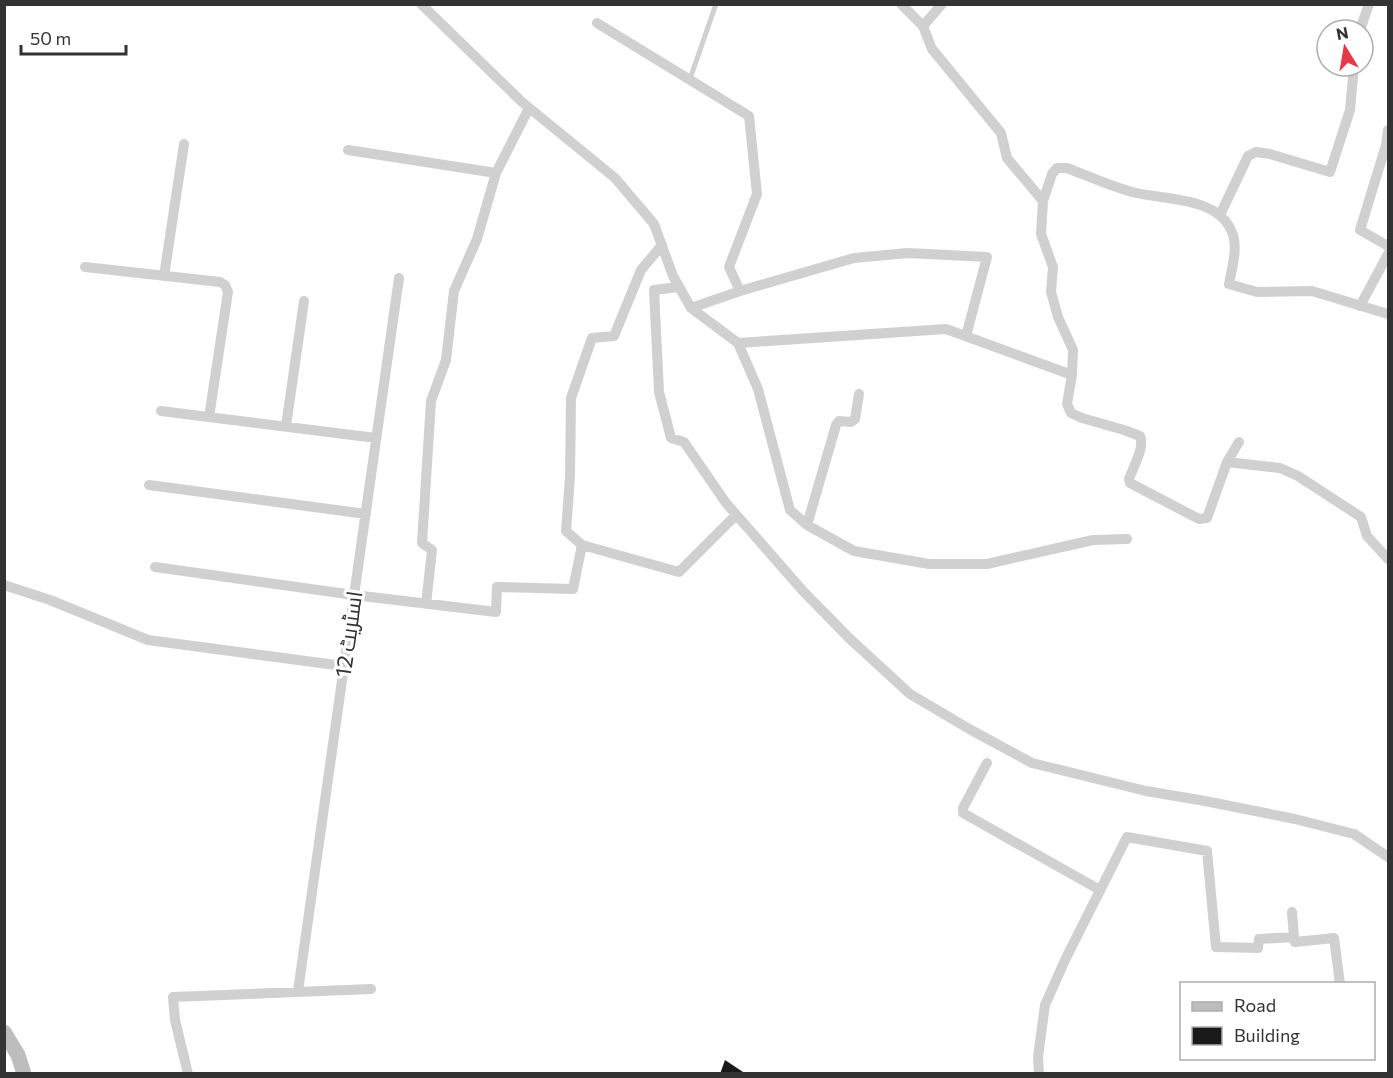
<svg xmlns="http://www.w3.org/2000/svg" width="1393" height="1078" font-family="Commissioner,Cairo,sans-serif">
	<style>
		.building { fill: #1a1a1a }
		.lines { fill: none; stroke-linecap: round; stroke-linejoin: round }
		.lane { stroke: #d0d0d0; stroke-width: 5 }
		.street { stroke: #d0d0d0; stroke-width: 10 }
		.secondary { stroke: #bdbdbd; stroke-width: 15 }
		.labels { text-anchor: middle; dominant-baseline: central; stroke-width: 6; stroke-linejoin: round; paint-order: stroke }
		.street-label { font-size: 22px; fill: #333; stroke: #fff }
	</style>
	<rect width="100%" height="100%" fill="#fff"/>
	<path class="building" d="M725 1060 746 1074H720Z"/>
	<g class="lines">
		<path class="lane" d="M690 79 716 4"/>
		<path class="street" d="M421 4 522 102 615 178 654 224 673 276 691 308 738 343 758 389 790 510 807 525 854 551 929 564H987L1093 540 1127 539
			M901 4 923 26 932 49 1001 133 1007 158 1043 201
			M597 23 749 116 757 194 729 267 740 291 691 308
			M923 26 942 4
			M1360 30 1369 4
			M1388 130 1386 145 1360 230 1388 246
			M348 150 496 173
			M1220 215 1248 156 1256 152 1270 154 1330 172 1350 110 1354 66
			M85 267 220 282 225 285 228 292 209 417
			M164 276 184 144
			M679 287 654 290 659 392 671 438 684 442 726 503 803 591 849 638 910 694 971 730 1032 763 1146 791 1205 801 1295 819 1354 834 1388 857
			M740 291 854 258 908 253 987 257 966 336
			M1360 306 1388 254
			M738 343 946 329 1072 375
			M161 411 376 438
			M286 426 304 301
			M1239 442 1227 462 1207 518 1199 519 1130 483 1129 479C1133 467 1145 448 1140 436L1124 430 1082 418 1071 413 1067 404 1072 375 1073 350 1058 317 1051 292 1053 267 1041 234 1043 201 1052 174 1057 168H1067C1088 176 1110 186 1132 192 1162 200 1216 196 1231 230 1239 245 1232 268 1229 284L1257 292 1312 291 1388 314
			M1227 462 1280 468 1298 476 1361 517 1367 536 1388 559
			M149 485 366 514
			M807 525 836 425 839 421 851 422 855 419 859 394
			M582 545 566 531 570 477 571 398 592 338 614 336 641 270 662 245
			M155 567 354 595 496 612 497 587 573 589 582 545 679 572 736 515
			M4 585 50 600 148 640 343 666
			M426 604 432 550 422 543 431 401 446 360 454 291 477 239 496 173 529 108
			M987 763 963 808V813L1100 890
			M1294 937 1295 942 1334 938 1340 984
			M298 991 399 278
			M188 1074 175 1020 173 997 371 989
			M1039 1074 1038 1057 1045 1005 1066 958 1127 837 1207 851 1216 947 1258 948 1259 939 1294 937 1292 912"/>
		<path class="secondary" d="M4 1032 18 1055 24 1074"/>
	</g>
	<g class="labels">
		<g class="street-label">
			<text transform="translate(348 634) rotate(-82)">اسٹریٹ 12</text>
		</g>
	</g>
	<rect width="1393" height="1078" fill="none" stroke="#333333" stroke-width="12"/>
	<rect x="1180" y="982" width="195" height="78" fill="#ffffff" stroke="#adadad" stroke-width="1.5"/>
	<rect x="1192" y="1002" width="30" height="9" fill="#bdbdbd" stroke="#adadad" stroke-width="1.5"/>
	<text x="1234" y="1012" font-size="18" fill="#333333">Road</text>
	<rect x="1192" y="1027" width="30" height="18" fill="#1a1a1a" stroke="#adadad" stroke-width="1.5"/>
	<text x="1234" y="1042" font-size="18" fill="#333333">Building</text>
	<g transform="translate(1345 48) rotate(349)"><circle r="28" fill="#ffffff" stroke="#adadad" stroke-width="1.5"/>
	<path d="M0-4.5L10 22L0 15L-10 22Z" fill="#e63946"/>
	<text y="-9" font-size="16" font-weight="bold" text-anchor="middle" fill="#333333">N</text>
	</g>
	<path d="M21 45v9h105v-9" fill="none" stroke="#333333" stroke-width="3"/>
	<text x="30" y="45" font-size="18" fill="#333333" stroke="#ffffff" stroke-width="4.5" paint-order="stroke">50 m</text>
</svg>
